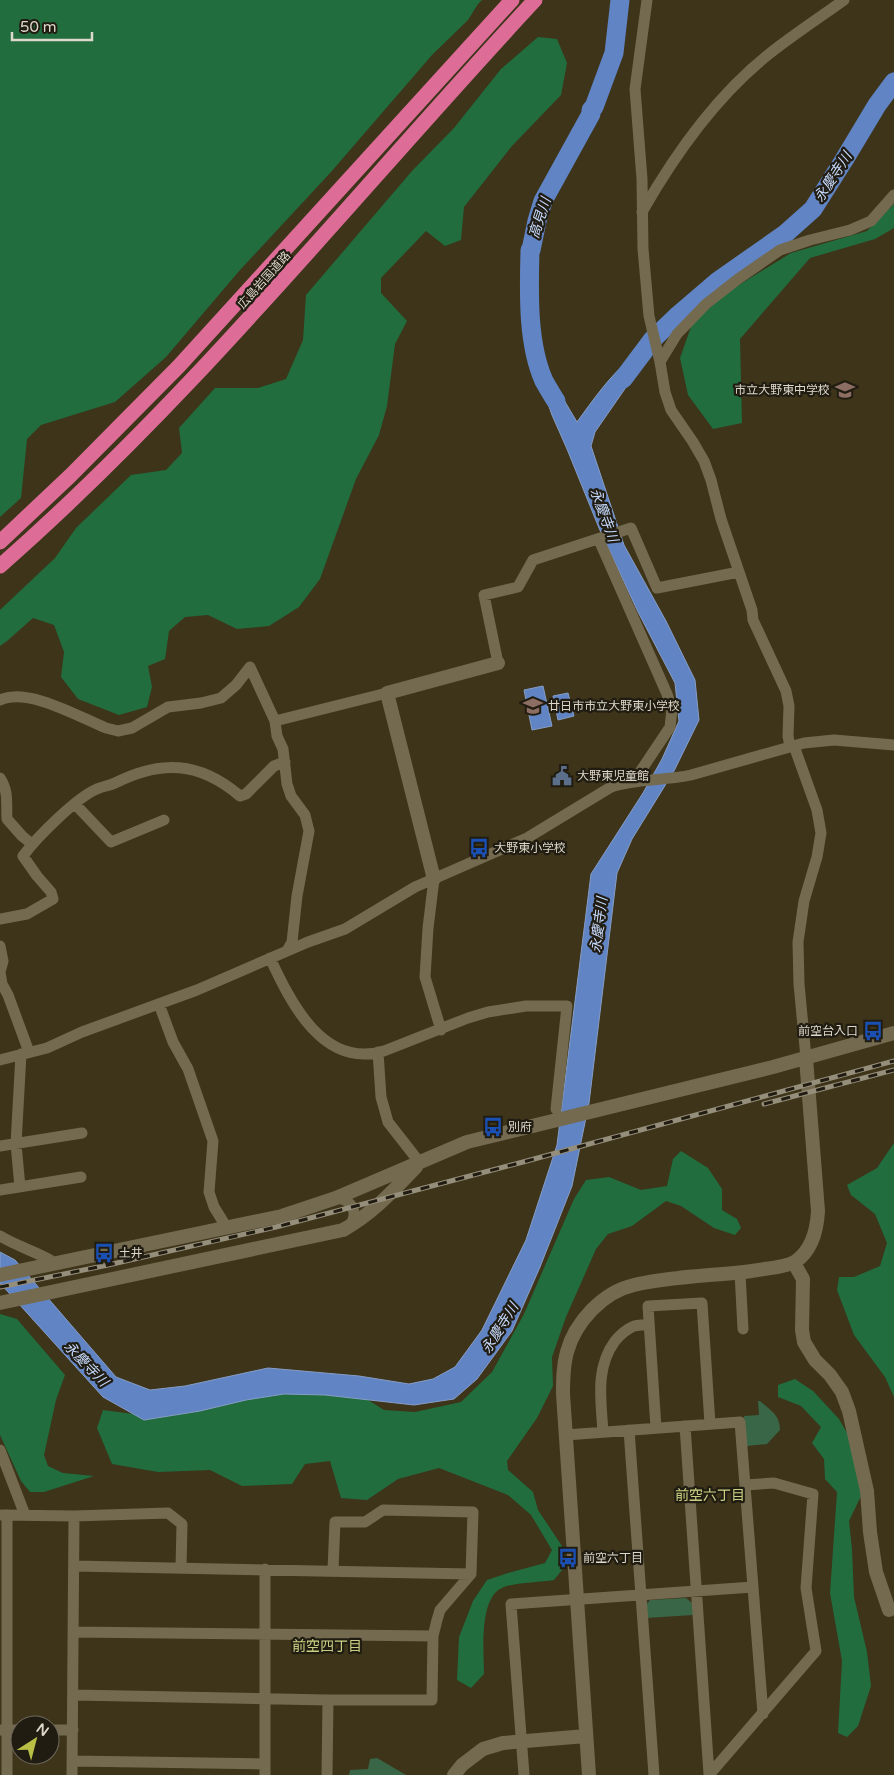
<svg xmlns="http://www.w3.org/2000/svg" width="894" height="1775" font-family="'Varela Round','Noto Sans JP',sans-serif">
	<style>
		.green { fill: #396646 }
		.forest { fill: #216d3e }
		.water { fill: #6084c4; stroke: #869dc6 }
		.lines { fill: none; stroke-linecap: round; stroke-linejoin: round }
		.river { stroke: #6084c4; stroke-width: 19 }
		.minor { stroke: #746a4f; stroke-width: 11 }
		.tertiary { stroke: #746a4f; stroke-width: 14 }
		.motorway { stroke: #dd6d97; stroke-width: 15 }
		.rail-casing { stroke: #958e7a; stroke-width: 5 }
		.rail { stroke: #201c11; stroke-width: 3; stroke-dasharray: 9; stroke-linecap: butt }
		.labels { text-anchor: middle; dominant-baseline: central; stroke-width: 4.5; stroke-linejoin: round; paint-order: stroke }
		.street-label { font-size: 12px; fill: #ddd8c9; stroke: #201c11 }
		.poi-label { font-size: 12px; fill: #ddd8c9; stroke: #201c11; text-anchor: start }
		.water-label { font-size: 14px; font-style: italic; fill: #c7dbff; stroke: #201c11 }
		.neighbourhood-label { font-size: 14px; fill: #cad083; stroke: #201c11 }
	</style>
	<rect width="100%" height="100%" fill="#3d341a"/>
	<path class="green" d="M758 1401H760C771 1411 780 1415 780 1430L767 1444 747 1446 744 1416 759 1415Z
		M686 1598 692 1603 693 1615 646 1618 645 1606 650 1600Z
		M377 1758 406 1775H349L350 1770 368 1769 370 1759Z"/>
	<path class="forest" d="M0 0H482L478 4 468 20 432 55 331 172 240 270 166 357 115 402 41 425 27 439 21 498 0 517Z
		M538 37 557 39 567 63 561 95 512 146 464 207 461 240 445 246 426 231 381 278V293L407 321 395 344 387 406 379 435 356 479 320 579 299 607 269 626 237 629 208 615 185 617 169 631 165 659 148 666 152 687 147 707 119 715 78 699 61 677 64 652 54 625 33 618 7 641 0 646V610L55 558 76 528 131 475 166 470 182 453 179 428 215 388H258L286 379 303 340 306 295 412 171 454 128 501 69Z
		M894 204V228L875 239 810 258 740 339 742 423 713 429 688 395 680 358 692 324 726 293 791 253 867 231Z
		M894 1143V1397L885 1377 854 1335 837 1290 839 1277H854L880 1266 887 1243 875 1214 851 1195 847 1185 877 1168Z
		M681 1151 708 1168 722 1189V1210L737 1219 741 1228 735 1235 714 1228 681 1206 666 1201 632 1226 608 1234 596 1249 566 1317 552 1357 553 1386 537 1418 507 1461 508 1470 533 1492 538 1510 562 1546V1570L554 1580C541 1582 515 1583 504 1587 478 1596 484 1652 484 1674L471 1688 457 1680 459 1637 473 1601 487 1580 508 1573 545 1563 552 1550 531 1515 508 1495 439 1468 398 1479 367 1500 341 1498 330 1461 305 1464 292 1484 242 1486 210 1470 158 1472 112 1464 97 1428 103 1410 141 1415 340 1382 384 1410 415 1412 461 1402 492 1372 524 1314 574 1199 586 1180 609 1177 641 1190 667 1186 673 1159Z
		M0 1314 17 1319 65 1375 56 1400 44 1455 48 1466 63 1473 94 1476 44 1492H30L21 1481 0 1435Z
		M795 1379 813 1391 839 1419 850 1438 861 1496 849 1521 852 1549 854 1597 867 1652 871 1686 858 1726 847 1737 838 1733 842 1661 830 1593 837 1492 825 1479 824 1459 812 1443 821 1427 801 1406 778 1397V1385Z"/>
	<path class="water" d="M630 359H638L640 367 595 432 591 446 624 545 666 621 695 680 699 720 674 771 632 839 617 873 589 1103 572 1186 540 1267 512 1331 477 1379 454 1399 414 1405 325 1395 284 1394 246 1400 200 1411 144 1420 103 1397 0 1283V1252L15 1260 116 1377 150 1390 185 1386 268 1368 359 1376 409 1384 433 1379 455 1367 482 1330 526 1240 557 1145 591 874 643 793 662 759 679 721 675 683 638 612 599 528 567 449 552 415 542 387 544 380 558 390 577 422C593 400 609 377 630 359Z
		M543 686 552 726 532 730 524 690Z
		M568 693 574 716 558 720 553 696Z"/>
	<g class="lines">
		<path class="river" d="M623 379 653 339 676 317 718 281 785 234 813 209 844 160 877 105 894 82
			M556 401C552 395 548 388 544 381 527 343 529 291 530 250H531L537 221 543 201 591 114V110L594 107 614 53 620 0"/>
		<path class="minor" d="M647 0 635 89 642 179 643 249 649 316 660 362
			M642 212C675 154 716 96 769 54 793 35 819 18 844 0
			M599 540 667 694 672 710 670 727 634 781
			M498 663 484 595 518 587 533 560 631 528 657 588 739 572
			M0 700C28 687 79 717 106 728L118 731 132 728 168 707 201 703 221 698 236 685 250 667 275 721 277 736 283 749 287 784 291 796 305 815 309 831 297 896 292 942 287 951
			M275 721 387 693
			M794 746 817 810 821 833 817 857 804 901 798 942 799 984 806 1058
			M790 747 788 736 789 706 786 691 753 620 752 610 721 519 711 480 704 461 693 442 671 410 665 392 660 362 677 334 706 304 738 279 780 250 810 240 850 230 871 221 894 195
			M0 778C9 792 6 803 7 819L22 836 32 844
			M75 804 111 842 164 820
			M434 879 428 928 425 977 441 1030
			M0 919 27 914 53 899 51 892 37 876 23 856C36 838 77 797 97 789 103 786 109 786 115 783 161 760 199 761 240 796L246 794 274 766 285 762
			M0 946 3 961 0 972 2 984 8 995 29 1052
			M270 958C291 1003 323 1069 384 1051L468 1018 488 1012 526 1006H567L556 1109
			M159 1004 173 1042 188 1069 213 1141 209 1192 214 1207 227 1228
			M378 1052 381 1097 388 1122 420 1163
			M0 1060 47 1048 82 1032 197 990 308 942 345 929 415 887 527 838 611 787C637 778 665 781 691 775L804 743 834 740 894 745
			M0 1146 82 1133
			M20 1187 16 1144 21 1054
			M0 1190 81 1177
			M336 1198C353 1199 360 1215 348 1227
			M0 1236C18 1247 38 1252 55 1263
			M740 1273 743 1329
			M685 1426 709 1774
			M656 1428 648 1306 702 1303 710 1424
			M629 1430 654 1775
			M603 1432C601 1400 595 1368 615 1341 620 1335 627 1329 634 1326 638 1325 645 1325 649 1324
			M566 1435 740 1422 763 1714
			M0 1450 25 1515
			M2 1515 74 1516 168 1513 182 1524 181 1568
			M74 1566 471 1574
			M73 1632 433 1636
			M73 1695 328 1700H432L433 1636 437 1620 440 1610 471 1574 473 1512 383 1510 365 1522H335L333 1570
			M0 1730H20
			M50 1730H73
			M72 1761 265 1764
			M7 1775V1515
			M72 1775 74 1516
			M265 1775V1569
			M327 1775 328 1700
			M524 1775 511 1604 753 1587
			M709 1775 816 1651 806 1588 813 1494 774 1483 745 1485"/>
		<path class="tertiary" d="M434 879 387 693 498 663
			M794 1263 803 1279 802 1330 804 1342 815 1360 830 1375 842 1392 849 1411 867 1491 870 1532 876 1572 889 1610
			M0 1275 282 1216 336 1198 467 1142 773 1067 894 1033
			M0 1303 343 1230C372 1214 393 1191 416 1167
			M454 1775 462 1765 483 1749 503 1743 586 1736
			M589 1775 563 1394C563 1380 563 1366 567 1352 575 1322 603 1292 634 1285 672 1276 713 1276 752 1271 762 1269 788 1267 796 1261 812 1250 817 1229 818 1211L806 1058"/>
		<path class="motorway" d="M0 542 70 476 179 366 512 0
			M0 566C196 394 358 190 535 0"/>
		<defs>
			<path id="rail" d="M764 1104 894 1070
				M0 1287 108 1265 276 1227 523 1162 894 1061"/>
		</defs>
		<use href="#rail" class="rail-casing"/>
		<use href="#rail" class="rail"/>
	</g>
	<defs>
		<symbol id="school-bare" viewBox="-9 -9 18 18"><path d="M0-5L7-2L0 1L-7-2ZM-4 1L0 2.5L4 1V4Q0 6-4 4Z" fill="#8d6e63" stroke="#201c11" stroke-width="2.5" paint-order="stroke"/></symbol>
		<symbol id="civic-bare" viewBox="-9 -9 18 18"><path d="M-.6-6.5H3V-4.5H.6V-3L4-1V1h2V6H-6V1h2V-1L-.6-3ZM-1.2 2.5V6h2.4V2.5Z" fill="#5c6f8a" stroke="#201c11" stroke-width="2.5" paint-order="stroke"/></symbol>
		<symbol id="bus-bare" viewBox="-9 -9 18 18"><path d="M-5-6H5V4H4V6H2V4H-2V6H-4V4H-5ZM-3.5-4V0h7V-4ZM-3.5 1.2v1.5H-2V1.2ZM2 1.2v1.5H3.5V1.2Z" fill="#1a4fb4" stroke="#201c11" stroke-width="2.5" paint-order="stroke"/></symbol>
	</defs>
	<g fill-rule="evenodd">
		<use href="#school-bare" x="831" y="376" width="28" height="28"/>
		<use href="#school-bare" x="519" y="692" width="28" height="28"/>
		<use href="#civic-bare" x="548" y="762" width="28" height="28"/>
		<use href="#bus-bare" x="465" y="834" width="28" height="28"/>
		<use href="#bus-bare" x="859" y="1017" width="28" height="28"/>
		<use href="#bus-bare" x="479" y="1113" width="28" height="28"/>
		<use href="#bus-bare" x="90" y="1239" width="28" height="28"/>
		<use href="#bus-bare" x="554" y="1544" width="28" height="28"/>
	</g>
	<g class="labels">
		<g class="street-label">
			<text transform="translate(264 280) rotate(-48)">広島岩国道路</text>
		</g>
		<g class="poi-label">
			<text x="830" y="390" text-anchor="end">市立大野東中学校</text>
			<text x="548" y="706">廿日市市立大野東小学校</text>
			<text x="577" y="776">大野東児童館</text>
			<text x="494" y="848">大野東小学校</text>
			<text x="858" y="1031" text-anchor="end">前空台入口</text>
			<text x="508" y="1127">別府</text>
			<text x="119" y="1253">土井</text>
			<text x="583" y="1558">前空六丁目</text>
		</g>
		<g class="water-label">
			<text transform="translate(833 177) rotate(-57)">永慶寺川</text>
			<text transform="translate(540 218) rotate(-72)">高見川</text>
			<text transform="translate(604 515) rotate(70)">永慶寺川</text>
			<text transform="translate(599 925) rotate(-83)">永慶寺川</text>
			<text transform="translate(500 1328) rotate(-58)">永慶寺川</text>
			<text transform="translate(86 1364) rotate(46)">永慶寺川</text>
		</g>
		<g class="neighbourhood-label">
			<text x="710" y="1495">前空六丁目</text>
			<text x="327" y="1646">前空四丁目</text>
		</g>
	</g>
	<g transform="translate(35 1740) rotate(36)"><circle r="24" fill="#201c11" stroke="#6c675b"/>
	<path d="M0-4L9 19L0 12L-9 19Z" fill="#bac045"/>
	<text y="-8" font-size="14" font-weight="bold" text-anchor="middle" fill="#ddd8c9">N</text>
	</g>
	<path d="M12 32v8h80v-8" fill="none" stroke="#ddd8c9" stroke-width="2.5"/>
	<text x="20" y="32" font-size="15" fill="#ddd8c9" stroke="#201c11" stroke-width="4" paint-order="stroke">50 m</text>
</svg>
